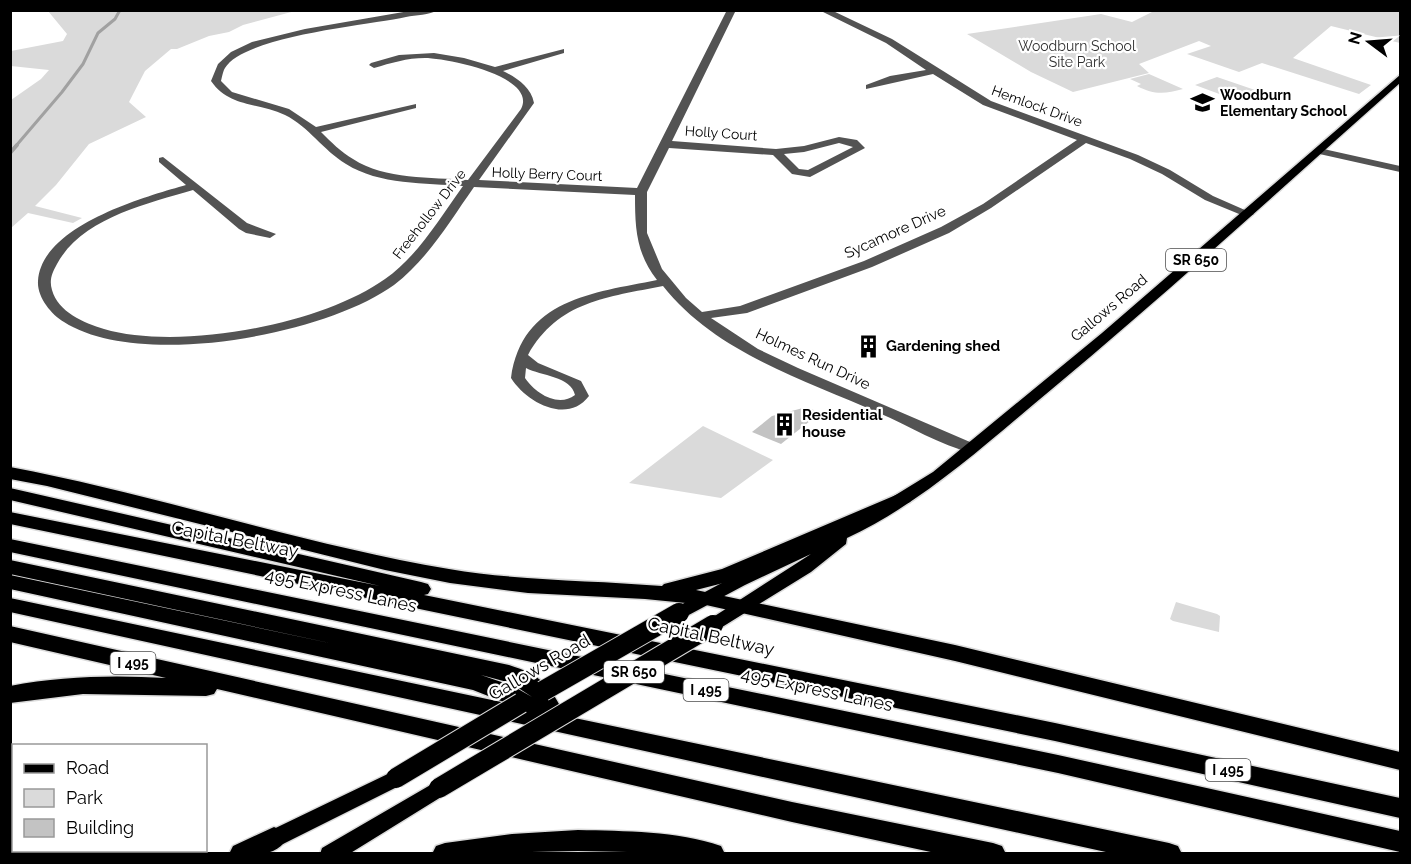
<svg xmlns="http://www.w3.org/2000/svg" width="1411" height="864" font-family="Raleway,sans-serif">
	<style>
		.green { fill: #dadada }
		.lines { fill: none; stroke-linecap: round; stroke-linejoin: round }
		.stream-far1 { stroke: #a1a1a1; stroke-width: 3 }
		.stream { stroke: #a1a1a1; stroke-width: 4 }
		.building { fill: #c3c3c3 }
		.major-casing { stroke: #dbdbdb; stroke-width: 3 }
		.highway-casing { stroke: #dbdbdb; stroke-width: 3 }
		.minor { fill: #535353; fill-rule: evenodd }
		.major { fill: #000; fill-rule: evenodd }
		.highway { fill: #000; fill-rule: evenodd }
		.major-bridge-casing { stroke: #dbdbdb; stroke-width: 22; stroke-linecap: butt }
		.major-bridge { stroke: #000; stroke-width: 20 }
		.labels { text-anchor: middle; dominant-baseline: central; stroke-width: 4.5; stroke-linejoin: round; paint-order: stroke }
		.far-park-label { font-size: 14px; fill: #313131; stroke: #fff }
		.far-poi-label { font-size: 14px; font-weight: bold; fill: #000; stroke: #fff; text-anchor: start }
		.far-street-label { font-size: 14px; fill: #000; stroke: #fff }
		.shield { fill: #fff; stroke: #4c4c4c; stroke-width: 1.5 }
		.shield-label { font-size: 14px; font-weight: bold; fill: #000 }
		.street-label { font-size: 15px; fill: #000; stroke: #fff }
		.poi-label { font-size: 15px; font-weight: bold; fill: #000; stroke: #fff; text-anchor: start }
		.near-street-label { font-size: 18px; fill: #000; stroke: #fff }
	</style>
	<rect width="100%" height="100%" fill="#fff"/>
	<path class="green" d="M41 11H295L243 25 229 32 209 36 177 49H171L145 71 129 102 146 117 89 144 56 185 35 206 82 218 73 223 28 213 11 228V100L41 79 49 70 11 66V51L63 41 67 34 48 11Z
		M1154 11H1400V43L1331 26 1293 58 1371 85 1359 94 1262 63 1239 72 1187 54 1211 46 1199 41 1139 64 1149 73 1073 92 1031 72 967 34 1101 14 1132 22Z
		M1149 74 1183 89C1165 94 1154 95 1137 86L1141 84 1130 79Z
		M1217 77 1255 90 1233 99 1195 85Z
		M703 426 773 460 721 498 629 483Z
		M1176 602 1217 614 1220 616 1219 632 1173 621 1170 619Z"/>
	<g class="lines">
		<path class="stream-far1" d="M15 147 62 92 83 64 98 33 115 19 120 10"/>
		<path class="stream" d="M10 153 17 145"/>
	</g>
	<path class="building" d="M807 407 820 413 781 444 752 432 772 416Z"/>
	<g class="lines">
		<defs>
			<path id="major" d="M1400 75V83C1285 185 1171 290 1052 389 988 442 924 502 847 538L846 544 811 572 719 629 713 631 707 629 704 625 707 621 811 554 745 585 685 617 679 619 673 617 670 613 673 609 733 577 850 523 933 472 1102 333Z
				M396 770 403 772 406 778 403 784 275 848 267 851 259 848 256 842 259 836Z
				M439 780 446 782 449 788 446 794 349 854H320L322 848Z"/>
			<path id="highway" d="M10 467C158 495 301 544 449 569 520 581 591 580 662 586L664 584 722 569 903 492 910 494 913 498 910 502 735 580 696 590 955 645 1400 752V770L955 661 706 605 645 599 528 593 450 583 385 570 47 486 10 479Z
				M10 488 421 582 428 584 431 589 428 594 424 595 1055 723 1400 798V818L1055 741 10 524V512L380 586 10 500Z
				M10 539 1058 755 1400 831V852L1058 773 10 552Z
				M10 560 509 665C541 675 551 686 565 716L1169 843 1178 846 1182 854H1115L10 612V598L506 703 473 690 10 589V575L339 645 10 574ZM481 675 511 683 532 697 513 686Z
				M10 626 792 802 993 843 1002 846 1006 854H940L792 822 217 689 214 694 206 696 83 694 10 703V686C62 676 114 675 166 678L10 642Z
				M274 827 283 831 287 838C276 859 249 854 229 854L233 846Z
				M578 830C625 831 677 831 721 846L725 854 578 851 432 854 436 846 445 843 512 834Z"/>
		</defs>
		<use href="#major" class="major-casing"/>
		<use href="#highway" class="highway-casing"/>
		<path class="minor" d="M415 10H438C429 15 416 15 406 17 369 25 244 36 225 68 223 71 222 77 221 81L232 92 289 109 316 127 416 104V108L321 132C331 142 341 152 353 159 385 180 431 177 468 180L521 109C538 76 446 58 425 58 407 58 391 63 374 68L369 65 371 63 399 55 434 53 464 58 495 67 564 49V53L503 71C517 78 531 87 534 103L479 180 637 188 727 10H736L672 141 776 149 804 146 839 137 857 140 865 148 810 177 792 174 773 155 669 148 647 192V233L662 269 686 298 702 312 740 306 864 261 941 227 983 204 1077 140 983 105 933 74 866 89V85L890 76 926 70 886 43 819 10H831L892 39 991 101 1138 155 1170 170 1213 196 1254 214 1248 217 1244 216 1205 200 1162 174 1130 159 1086 143 991 208 949 233 872 267 747 313 711 318 758 349 798 368 977 445 980 448 977 451 972 453C940 445 909 426 879 413 803 379 716 353 663 286 608 297 558 301 528 355L538 363 581 381 589 396C567 425 526 402 511 378 522 299 593 293 657 280 636 253 635 228 635 195L474 187C450 221 428 259 394 285 325 335 139 370 64 322 51 314 37 297 38 281 41 226 144 197 186 185L159 162V158L163 157 247 223 276 234 270 238 246 233 239 229 193 190C146 204 82 218 57 264 52 273 49 280 52 290 58 312 84 323 104 329 179 351 321 325 385 279 418 256 439 219 463 186 426 183 379 185 346 164 323 150 309 127 285 115 258 102 230 108 211 81L218 64 231 52 252 42 305 29ZM839 143 853 147 808 170 799 169 784 154 804 152ZM526 368C541 376 571 376 575 395 558 408 535 393 525 378Z
			M1319 148 1400 166V172L1315 153 1314 151Z"/>
		<use href="#major" class="major"/>
		<use href="#highway" class="highway"/>
		<defs>
			<path id="major-bridge" d="M543 691 679 613
				M396 778 521 703
				M439 788 713 625"/>
		</defs>
		<use href="#major-bridge" class="major-bridge-casing"/>
		<use href="#major-bridge" class="major-bridge"/>
	</g>
	<defs>
		<symbol id="school-bare" viewBox="-9 -9 18 18"><path d="M0-5L7-2L0 1L-7-2ZM-4 1L0 2.5L4 1V4Q0 6-4 4Z" fill="#000" stroke="#fff" stroke-width="2.5" paint-order="stroke"/></symbol>
		<symbol id="building-bare" viewBox="-9 -9 18 18"><path d="M-4-6H4V6H1V3H-1V6H-4ZM-2.5-4.3h1.7v1.8h-1.7ZM.8-4.3h1.7v1.8H.8ZM-2.5-1h1.7V.8h-1.7ZM.8-1h1.7V.8H.8Z" fill="#000" stroke="#fff" stroke-width="2.5" paint-order="stroke"/></symbol>
	</defs>
	<g fill-rule="evenodd">
		<use href="#school-bare" x="1186" y="86" width="33" height="33"/>
		<use href="#building-bare" x="852" y="330" width="33" height="33"/>
		<use href="#building-bare" x="768" y="408" width="33" height="33"/>
	</g>
	<g class="labels">
		<g class="far-park-label">
			<text x="1077" y="46">Woodburn School<tspan x="1077" dy="16">Site Park</tspan></text>
		</g>
		<g class="far-poi-label">
			<text x="1220" y="95">Woodburn<tspan x="1220" dy="16">Elementary School</tspan></text>
		</g>
		<g class="far-street-label">
			<text transform="translate(1037 106) rotate(20)">Hemlock Drive</text>
			<text transform="translate(721 133) rotate(4)">Holly Court</text>
			<text transform="translate(547 174) rotate(2)">Holly Berry Court</text>
			<text transform="translate(429 214) rotate(-52)">Freehollow Drive</text>
		</g>
		<g class="shield">
			<rect x="1166" y="249" width="60" height="22" rx="4.5"/>
			<rect x="110.5" y="652" width="45" height="22" rx="4.5"/>
			<rect x="604" y="661" width="60" height="22" rx="4.5"/>
			<rect x="683.5" y="679" width="45" height="22" rx="4.5"/>
			<rect x="1205.5" y="759" width="45" height="22" rx="4.5"/>
		</g>
		<g class="shield-label">
			<text x="1196" y="260">SR 650</text>
			<text x="133" y="663">I 495</text>
			<text x="634" y="672">SR 650</text>
			<text x="706" y="690">I 495</text>
			<text x="1228" y="770">I 495</text>
		</g>
		<g class="street-label">
			<text transform="translate(895 232) rotate(-24)">Sycamore Drive</text>
			<text transform="translate(1109 308) rotate(-40)">Gallows Road</text>
			<text transform="translate(813 359) rotate(25)">Holmes Run Drive</text>
		</g>
		<g class="poi-label">
			<text x="886" y="346">Gardening shed</text>
			<text x="802" y="415">Residential<tspan x="802" dy="17">house</tspan></text>
		</g>
		<g class="near-street-label">
			<text transform="translate(235 539) rotate(11)">Capital Beltway</text>
			<text transform="translate(341 590) rotate(12)">495 Express Lanes</text>
			<text transform="translate(711 636) rotate(12)">Capital Beltway</text>
			<text transform="translate(539 667) rotate(-30)">Gallows Road</text>
			<text transform="translate(817 689) rotate(12)">495 Express Lanes</text>
		</g>
	</g>
	<rect width="1411" height="864" fill="none" stroke="#000000" stroke-width="24"/>
	<rect x="12" y="744" width="195" height="108" fill="#ffffff" stroke="#999999" stroke-width="1.5"/>
	<rect x="24" y="764" width="30" height="9" fill="#000000" stroke="#999999" stroke-width="1.5"/>
	<text x="66" y="774" font-size="18" fill="#000000">Road</text>
	<rect x="24" y="789" width="30" height="18" fill="#dadada" stroke="#999999" stroke-width="1.5"/>
	<text x="66" y="804" font-size="18" fill="#000000">Park</text>
	<rect x="24" y="819" width="30" height="18" fill="#c3c3c3" stroke="#999999" stroke-width="1.5"/>
	<text x="66" y="834" font-size="18" fill="#000000">Building</text>
	<g transform="translate(1369 42) rotate(286)" stroke="#ffffff" stroke-width="4.5" paint-order="stroke">
	<path d="M0-4.5L10 22L0 15L-10 22Z" fill="#000000"/>
	<text y="-9" font-size="16" font-weight="bold" text-anchor="middle" fill="#000000">N</text>
	</g>
</svg>
